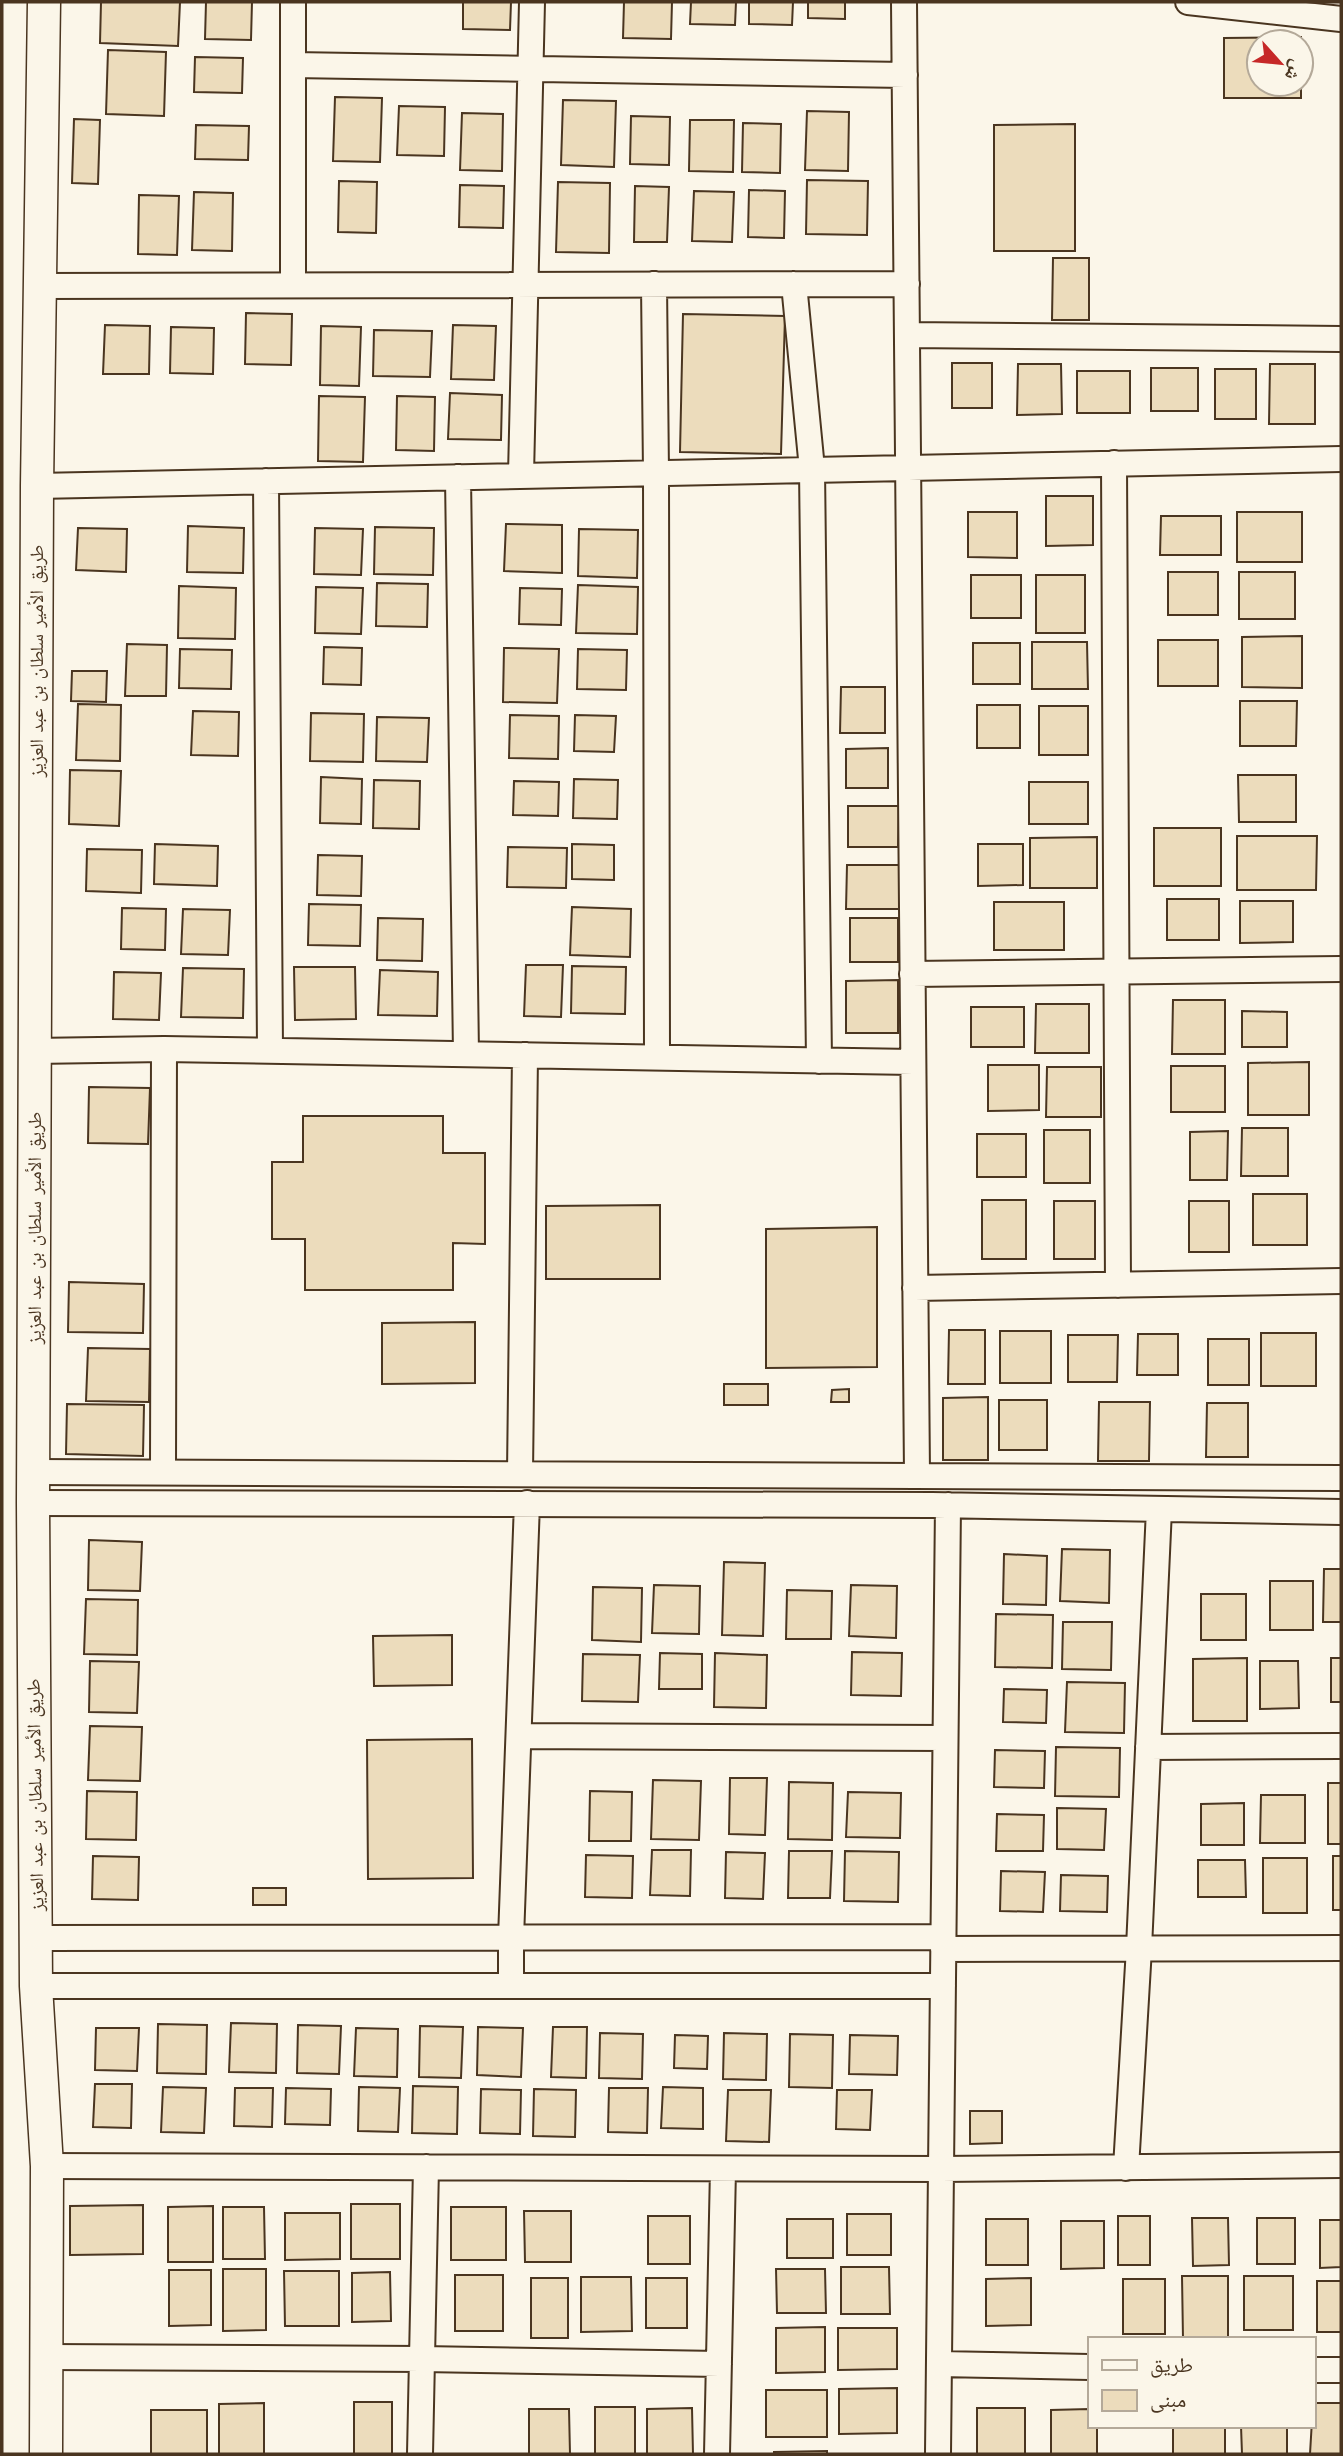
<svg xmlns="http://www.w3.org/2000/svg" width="1343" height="2456" font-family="'Work Sans','Noto Naskh Arabic',sans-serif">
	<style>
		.building { fill: #ecdcbc; stroke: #4a3520; stroke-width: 2; fill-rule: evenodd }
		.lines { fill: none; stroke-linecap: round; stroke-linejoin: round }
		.minor-casing { stroke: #4a3520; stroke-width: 28 }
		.major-casing { stroke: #4a3520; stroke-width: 35 }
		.minor { stroke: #fbf6e9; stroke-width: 24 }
		.major { stroke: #fbf6e9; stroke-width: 32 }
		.labels { text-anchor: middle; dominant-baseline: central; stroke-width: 5; stroke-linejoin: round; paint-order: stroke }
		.street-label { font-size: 19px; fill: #4a3520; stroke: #fbf6e9 }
	</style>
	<rect width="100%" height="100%" fill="#fbf6e9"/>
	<path class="building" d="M101 2H180L178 46 100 43Z
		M206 2H252L251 40 205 39Z
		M463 2H511L510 30 463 29Z
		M624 2H672L671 39 623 38Z
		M691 2H736L735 25 690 24Z
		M749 2H793L792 25 749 24Z
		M808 2H845V19L808 18Z
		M1301 37V98H1224V38ZM1259 42H1301V84H1259Z
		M108 50 166 52 164 116 106 114Z
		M195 57 243 58 242 93 194 92Z
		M335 97 382 98 380 162 333 161Z
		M563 100 616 101 614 167 561 165Z
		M399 106 445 107 444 156 397 155Z
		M807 111 849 112 848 171 805 170Z
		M462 113 503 114 502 171 460 170Z
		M631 116 670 117 669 165 630 164Z
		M74 119 100 120 98 184 72 183Z
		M690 120H734L733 172 689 171Z
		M743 123 781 124 780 173 742 172Z
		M1075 124V251H994V125Z
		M196 125 249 126 248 160 195 159Z
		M807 180 868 181 867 235 806 234Z
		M339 181 377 182 376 233 338 232Z
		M558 182 610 183 609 253 556 252Z
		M460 185 504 186 503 228 459 227Z
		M635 186 669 187 667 242H634Z
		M749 190 785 191 784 238 748 237Z
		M694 191 734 192 732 242 692 241Z
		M194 192 233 193 232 251 192 250Z
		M139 195 179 196 177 255 138 254Z
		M1053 258H1089V320H1052Z
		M246 313 292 314 291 365 245 364Z
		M683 314 785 316 781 454 680 452Z
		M105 325 150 326 149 374H103Z
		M453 325 496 326 494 380 451 379Z
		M321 326 361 327 359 386 320 385Z
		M171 327 214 328 213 374 170 373Z
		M374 330 432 331 430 377 373 376Z
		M952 363H992V408H952Z
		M1018 364H1061L1062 414 1017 415Z
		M1270 364H1315V424H1269Z
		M1151 368H1198V411H1151Z
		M1215 369H1256V419H1215Z
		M1077 371H1130V413H1077Z
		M450 393 502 395 501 440 448 439Z
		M319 396 365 397 363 462 318 461Z
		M397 396 435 397 434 451 396 450Z
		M1046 496H1093V545L1046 546Z
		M968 512H1017V558L968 557Z
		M1237 512H1302V562H1237Z
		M1161 516H1221V555H1160Z
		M506 524 562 525V573L504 571Z
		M188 526 244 528 243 573 187 572Z
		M375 527 434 528 433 575 374 574Z
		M78 528 127 529 126 572 76 570Z
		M315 528 363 529 361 575 314 574Z
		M579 529 638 530 637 578 578 576Z
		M1168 572H1218V615H1168Z
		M1239 572H1295V619H1239Z
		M971 575H1021V618H971Z
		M1036 575H1085V633H1036Z
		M377 583 428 584 427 627 376 626Z
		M578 585 638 587 637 634 576 633Z
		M179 586 236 588 235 639 178 638Z
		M316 587 363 588 361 634 315 633Z
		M520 588 562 589 561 625 519 624Z
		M1302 636V688L1242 687V637Z
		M1158 640H1218V686H1158Z
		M1032 642H1087L1088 689H1032Z
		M973 643H1020V684H973Z
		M127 644 167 645 166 696H125Z
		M324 647 362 648 361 685 323 684Z
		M504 648 559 649 557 703 503 702Z
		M180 649 232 650 231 689 179 688Z
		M578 649 627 650 626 690 577 689Z
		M72 671H107L106 702 71 701Z
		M841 687H885V733H840Z
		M1240 701H1297L1296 746H1240Z
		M78 704 121 705 120 761 76 760Z
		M977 705H1020V748H977Z
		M1039 706H1088V755H1039Z
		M193 711 239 712 238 756 191 755Z
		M311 713 364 714 363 762 310 761Z
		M510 715 559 716 558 759 509 758Z
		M575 715 616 716 614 752 574 751Z
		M377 717 429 718 427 762 376 761Z
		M888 748V788H846V749Z
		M70 770 121 771 119 826 69 824Z
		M1238 775H1296V822H1239Z
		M321 777 362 779 361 824 320 823Z
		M574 779 618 780 617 819 573 818Z
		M374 780 420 781 419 829 373 828Z
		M514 781 559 782 558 816 513 815Z
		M1029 782H1088V824H1029Z
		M848 806H899L898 847H848Z
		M1154 828H1221V886H1154Z
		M1237 836H1317L1316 890H1237Z
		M1097 837V888H1030V838Z
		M155 844 218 846 217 886 154 884Z
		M572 844 614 845V880L572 879Z
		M978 844H1023V885L978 886Z
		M508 847 567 848 566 888 507 887Z
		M87 849 142 850 141 893 86 891Z
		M318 855 362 856 361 896 317 895Z
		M847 865H902V909H846Z
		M1167 899H1219V940H1167Z
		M1240 901H1293V942L1240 943Z
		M994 902H1064V950H994Z
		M309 904 361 905 360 946 308 945Z
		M572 907 631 909 630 957 570 955Z
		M122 908 166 909 165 950 121 949Z
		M183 909 230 910 228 955 181 954Z
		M378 918 423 919 422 961 377 960Z
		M850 918H898V962H850Z
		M526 965H563L561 1017 524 1016Z
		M572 966 626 967 625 1014 571 1013Z
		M294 967H355L356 1019 295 1020Z
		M183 968 244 969 243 1018 181 1017Z
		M380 970 438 972 437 1016 378 1015Z
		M114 972 161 973 159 1020 113 1019Z
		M898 980V1033H846V981Z
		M1173 1000H1225V1054H1172Z
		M1036 1004H1089V1053H1035Z
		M971 1007H1024V1047H971Z
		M1242 1011 1287 1012V1047H1242Z
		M1309 1062V1115H1248V1063Z
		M988 1065H1039V1110L988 1111Z
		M1171 1066H1225V1112H1171Z
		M1047 1067H1101V1117H1046Z
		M89 1087 150 1088 148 1144 88 1143Z
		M303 1116H443V1153H485V1244L453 1243V1290H305V1239H272V1162H303Z
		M1242 1128H1288V1176H1241Z
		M1044 1130H1090V1183H1044Z
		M1228 1131 1227 1180H1190V1132Z
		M977 1134H1026V1177H977Z
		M1253 1194H1307V1245H1253Z
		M982 1200H1026V1259H982Z
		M1054 1201H1095V1259H1054Z
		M1189 1201H1229V1252H1189Z
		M660 1205V1279H546V1206Z
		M877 1227V1367L766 1368V1229Z
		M69 1282 144 1284 143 1333 68 1332Z
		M475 1322V1383L382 1384V1323Z
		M949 1330H985V1384H948Z
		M1000 1331H1051V1383H1000Z
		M1261 1333H1316V1386H1261Z
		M1138 1334H1178V1375H1137Z
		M1068 1335H1118L1117 1382H1068Z
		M1208 1339H1249V1385H1208Z
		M88 1348 150 1349 149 1402 86 1401Z
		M724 1384H768V1405H724Z
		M849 1389V1402H831L832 1390Z
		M988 1397V1460H943V1398Z
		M999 1400H1047V1450H999Z
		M1099 1402H1150L1149 1461H1098Z
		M1207 1403H1248V1457H1206Z
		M67 1404 144 1405 143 1456 66 1454Z
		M89 1540 142 1542 140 1591 88 1590Z
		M1062 1549 1110 1550 1109 1603 1060 1601Z
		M1004 1554 1047 1556 1046 1605 1003 1604Z
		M724 1562 765 1563 763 1636 722 1635Z
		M1324 1569H1341V1622H1323Z
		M1270 1581H1313V1630H1270Z
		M654 1585 700 1586 699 1634 652 1633Z
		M851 1585 897 1586 896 1638 849 1636Z
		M593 1587 642 1588 641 1642 592 1640Z
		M787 1590 832 1591 831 1639H786Z
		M1201 1594H1246V1640H1201Z
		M86 1599 138 1600 137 1655 84 1654Z
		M996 1614 1053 1615 1052 1668 995 1667Z
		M1063 1622H1112L1111 1670 1062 1669Z
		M452 1635V1685L374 1686 373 1636Z
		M852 1652 902 1653 901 1696 851 1695Z
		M660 1653 702 1654V1689H659Z
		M715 1653 767 1655 766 1708 714 1707Z
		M583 1654 640 1655 638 1702 582 1701Z
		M1247 1658V1721H1193V1659Z
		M1331 1658H1341V1702H1331Z
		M90 1661 139 1662 137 1713 89 1712Z
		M1260 1661H1298L1299 1708 1260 1709Z
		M1067 1682 1125 1683 1124 1733 1065 1732Z
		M1004 1689 1047 1690 1046 1723 1003 1722Z
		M90 1726 142 1727 140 1781 88 1780Z
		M472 1739 473 1878 368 1879 367 1740Z
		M1056 1747 1120 1748 1119 1797 1055 1796Z
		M995 1750 1045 1751 1044 1788 994 1787Z
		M730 1778H767L765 1835 729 1834Z
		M653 1780 701 1781 699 1840 651 1839Z
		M789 1782 833 1783 832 1840 788 1839Z
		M1328 1783H1341V1844H1328Z
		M87 1791 137 1792 136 1840 86 1839Z
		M590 1791 632 1792 631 1841H589Z
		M848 1792 901 1793 900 1838 846 1837Z
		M1261 1795H1305V1843H1260Z
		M1244 1803V1845H1201V1804Z
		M1057 1808 1106 1809 1104 1850 1057 1849Z
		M997 1814 1044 1815 1043 1851H996Z
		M652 1850H691L690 1896 650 1895Z
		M789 1851H832L830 1898H788Z
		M845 1851 899 1852 898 1902 844 1901Z
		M726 1852 765 1853 763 1899 725 1898Z
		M586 1855 633 1856 632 1898 585 1897Z
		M93 1856 139 1857 138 1900 92 1899Z
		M1333 1856H1341V1910H1333Z
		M1263 1858H1307V1913H1263Z
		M1198 1860H1245L1246 1897H1198Z
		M1001 1871 1045 1872 1043 1912 1000 1911Z
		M1061 1875 1108 1876 1107 1912 1060 1911Z
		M253 1888H286V1905H253Z
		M231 2023 277 2024 276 2073 229 2072Z
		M158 2024 207 2025 206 2074 157 2073Z
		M298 2025 341 2026 339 2074 297 2073Z
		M420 2026 463 2027 461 2078 419 2077Z
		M478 2027 523 2028 521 2077 477 2075Z
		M553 2027H587L586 2078 551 2077Z
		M96 2028H139L137 2071 95 2070Z
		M356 2028 398 2029 397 2077 354 2076Z
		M600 2033 643 2034 642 2079 599 2078Z
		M724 2033 767 2034 766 2080 723 2079Z
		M790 2034 833 2035 832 2088 789 2087Z
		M675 2035 708 2036 707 2069 674 2068Z
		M850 2035 898 2036 897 2075 849 2074Z
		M95 2084H132L131 2128 93 2127Z
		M413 2086 458 2087 457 2134 412 2133Z
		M163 2087 206 2088 204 2133 161 2132Z
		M359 2087 400 2088 398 2132 358 2131Z
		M663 2087 703 2088V2129L661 2128Z
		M235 2088H273L272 2127 234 2126Z
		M286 2088 331 2089 330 2125 285 2124Z
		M609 2088H648L647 2133 608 2132Z
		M481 2089 521 2090 520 2134 480 2133Z
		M534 2089 576 2090 575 2137 533 2136Z
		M728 2090H771L769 2142 726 2141Z
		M837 2090H872L870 2130 836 2129Z
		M970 2111H1002V2143L970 2144Z
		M351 2204H400V2259H351Z
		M143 2205V2254L70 2255V2206Z
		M213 2206V2262H168V2207Z
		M223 2207H264L265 2259H223Z
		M451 2207H506V2260H451Z
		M524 2211H571V2262H525Z
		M285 2213H340V2259L285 2260Z
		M847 2214H891V2255H847Z
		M648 2216H690V2264H648Z
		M1118 2216H1150V2265H1118Z
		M1192 2218H1228L1229 2265 1193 2266Z
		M1257 2218H1295V2264H1257Z
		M787 2219H833V2258H787Z
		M986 2219H1028V2265H986Z
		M1320 2220H1341V2267L1320 2268Z
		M1061 2221H1104V2268L1061 2269Z
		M841 2267H889L890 2314H841Z
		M223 2269H266V2330L223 2331Z
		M776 2269H825L826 2313H777Z
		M169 2270H211V2325L169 2326Z
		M284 2271H339V2326H285Z
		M390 2272 391 2321 352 2322V2273Z
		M455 2275H503V2331H455Z
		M1182 2276H1228V2339H1183Z
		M1244 2276H1293V2330H1244Z
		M581 2277H631L632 2331 581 2332Z
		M531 2278H568V2338H531Z
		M646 2278H687V2328H646Z
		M1031 2278V2325L986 2326V2279Z
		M1123 2279H1165V2334H1123Z
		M1317 2281H1341V2332H1317Z
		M825 2327V2372L776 2373V2328Z
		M838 2328H897V2369L838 2370Z
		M897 2388V2433L839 2434V2389Z
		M766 2390H827V2437H766Z
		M354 2402H392V2454H354Z
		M264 2403V2454H219V2404Z
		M1313 2403H1341V2454H1310Z
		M595 2407H635V2454H595Z
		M692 2408 693 2454H647V2409Z
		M977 2408H1025V2454H977Z
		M529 2409H569L570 2454H529Z
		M1089 2409V2426H1097V2454H1051V2410Z
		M151 2410H207V2454H151Z
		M1173 2426H1225V2454H1173Z
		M1241 2426H1287V2454H1242Z
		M827 2451V2454H774V2452Z"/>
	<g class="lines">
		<defs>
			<path id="minor" d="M904 2 917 1474
				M1188 2 1341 19
				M293 65 905 75
				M654 284 656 473 657 1057
				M794 284 812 469 819 1061
				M293 285V2
				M40 286 907 284
				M907 335 1341 339
				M1114 463 1118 1285
				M521 475 532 2
				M458 477 466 1054
				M266 481 270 1050
				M37 486 1341 459
				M912 974 1341 969
				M34 1051 164 1049 913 1062
				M915 1288 1341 1281
				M163 1471 164 1049
				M33 1472 1341 1478
				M520 1473 525 1055
				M33 1503 932 1505 1341 1512
				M519 1736 945 1738
				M1148 1747 1341 1746
				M36 1938 943 1937
				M943 1949 1341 1948
				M36 1986H943
				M511 1986V1938L527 1503
				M47 2166 941 2169 1341 2165
				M1126 2168 1139 1948 1159 1509
				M46 2357 422 2359 719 2364
				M939 2364 1089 2367
				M1313 2370H1341
				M420 2454 426 2167
				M717 2454 723 2169
				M938 2454 948 1505"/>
			<path id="major" d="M44 2 37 486 33 1503 36 1986 47 2166 46 2454"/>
		</defs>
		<use href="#minor" class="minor-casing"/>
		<use href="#major" class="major-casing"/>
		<use href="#minor" class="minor"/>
		<use href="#major" class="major"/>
	</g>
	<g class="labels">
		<g class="street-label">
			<text transform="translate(36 661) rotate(-90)">طريق الأمير سلطان بن عبد العزيز</text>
			<text transform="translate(34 1228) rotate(-90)">طريق الأمير سلطان بن عبد العزيز</text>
			<text transform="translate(35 1795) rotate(-91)">طريق الأمير سلطان بن عبد العزيز</text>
		</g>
	</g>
	<rect width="1343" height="2456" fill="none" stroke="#4a3520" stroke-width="7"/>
	<rect x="1088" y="2337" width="228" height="91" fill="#fbf6e9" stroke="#b4a999" stroke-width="2"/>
	<rect x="1102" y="2360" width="35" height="10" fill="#fbf6e9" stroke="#b4a999" stroke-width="2"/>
	<text x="1150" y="2372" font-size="21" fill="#4a3520">طريق</text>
	<rect x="1102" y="2390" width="35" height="21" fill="#ecdcbc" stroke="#b4a999" stroke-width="2"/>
	<text x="1150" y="2407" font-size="21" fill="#4a3520">مبنى</text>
	<g transform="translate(1280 63) rotate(117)"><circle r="33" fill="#fbf6e9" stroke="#b4a999" stroke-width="2"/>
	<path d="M0-5L12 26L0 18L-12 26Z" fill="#c62828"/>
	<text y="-10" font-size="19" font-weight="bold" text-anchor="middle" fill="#4a3520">ش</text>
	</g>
</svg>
